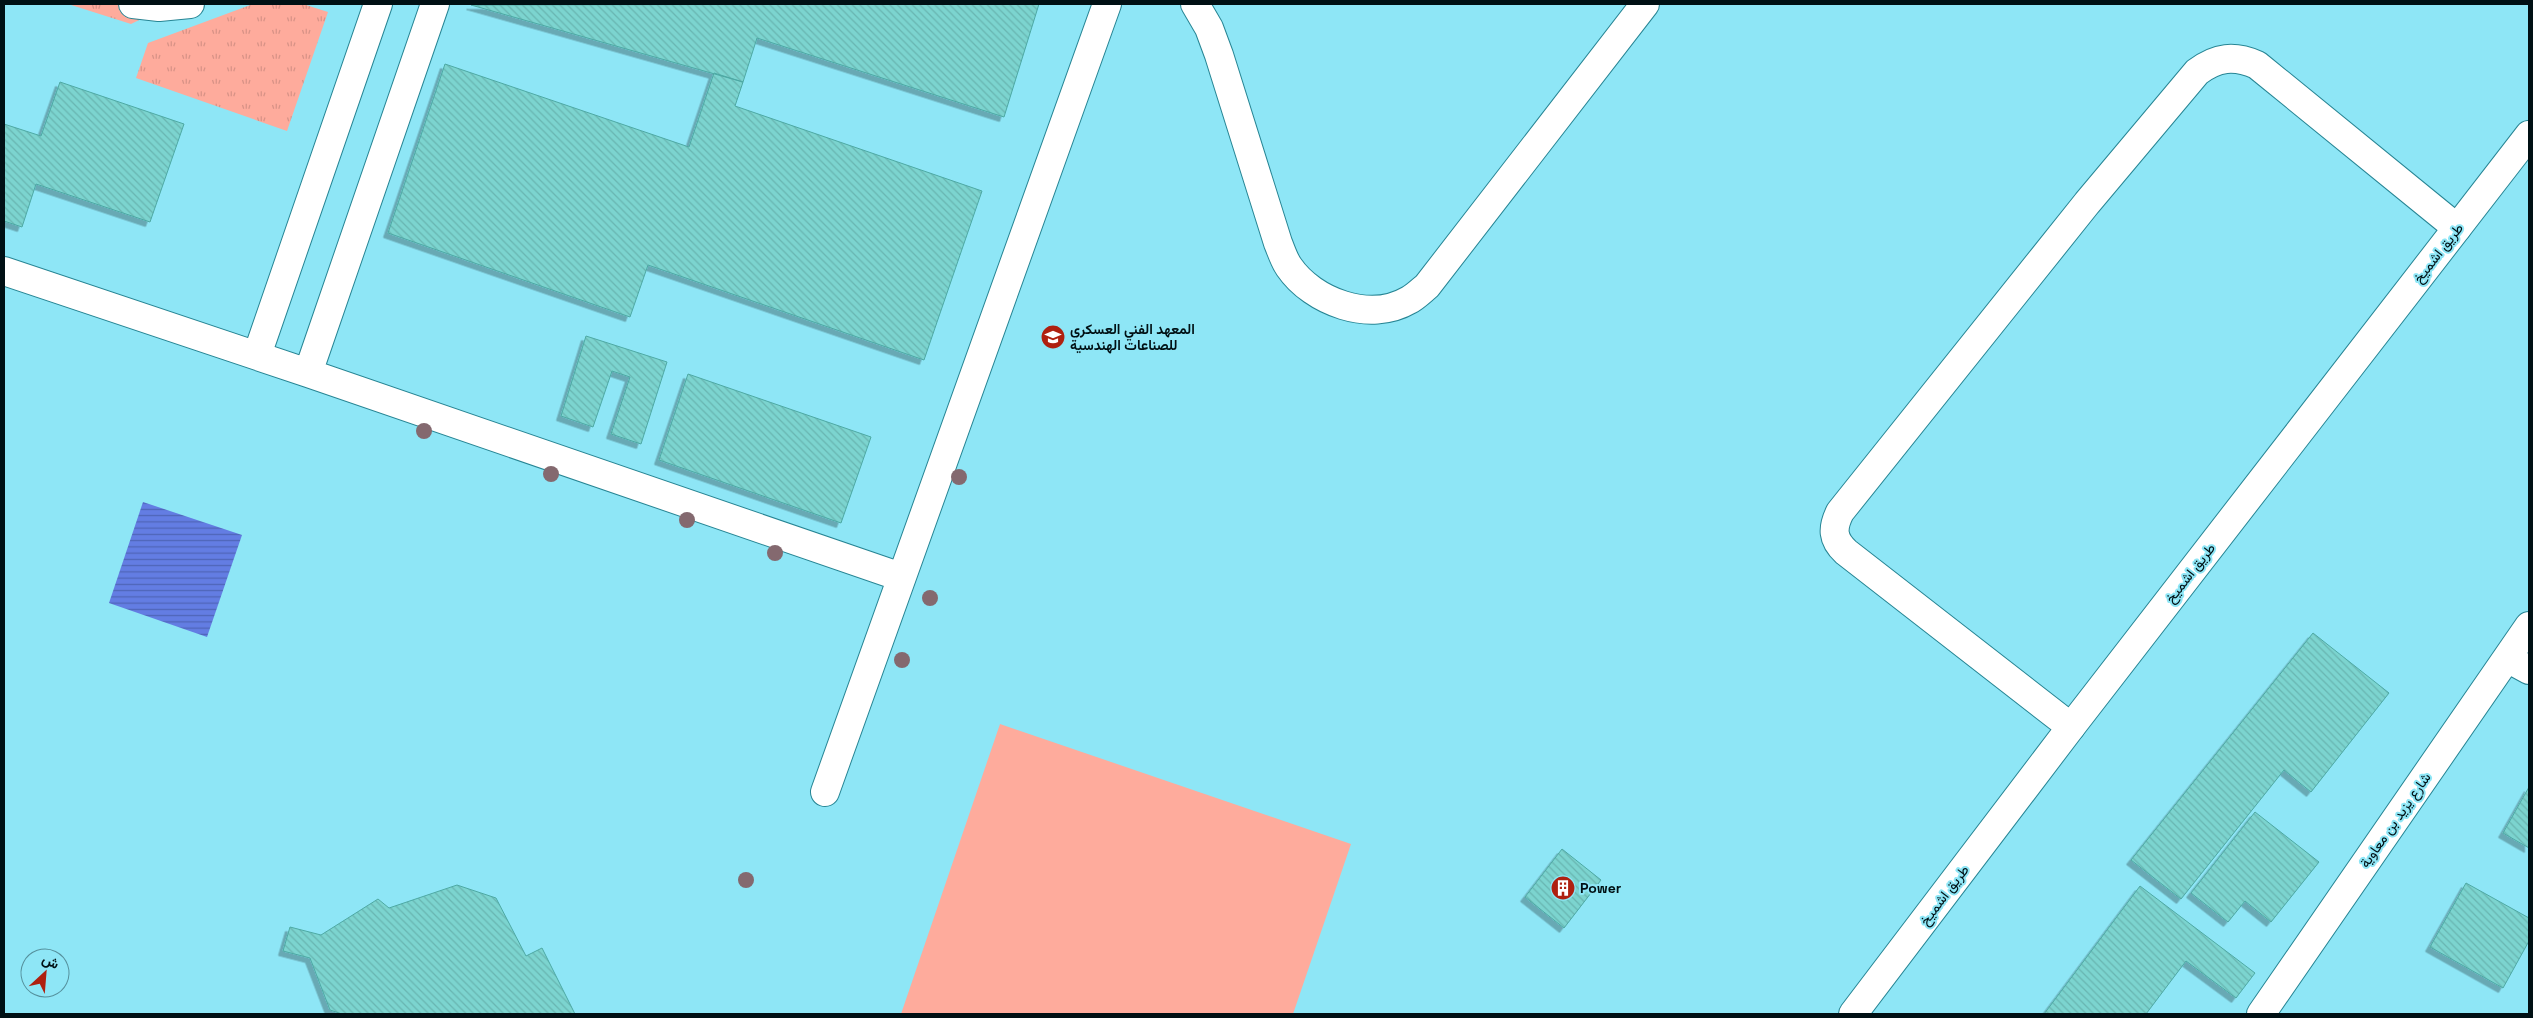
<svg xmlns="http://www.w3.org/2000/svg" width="2533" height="1018" font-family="'Space Grotesk',Vazirmatn,sans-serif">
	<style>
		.grass { fill: url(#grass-tufts) }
		.park { fill: #feab9c }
		.water { fill: url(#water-rules) }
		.building { fill: url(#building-back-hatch); stroke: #4ea9a4; filter: url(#shadow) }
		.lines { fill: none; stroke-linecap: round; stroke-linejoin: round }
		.minor-casing { stroke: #278594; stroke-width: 30 }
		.highway-casing { stroke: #278594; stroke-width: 30 }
		.minor { stroke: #fff; stroke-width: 28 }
		.highway { stroke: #fff; stroke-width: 28 }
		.tree { fill: #84696f }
		.labels { text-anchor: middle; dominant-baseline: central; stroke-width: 4; stroke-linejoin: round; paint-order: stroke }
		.street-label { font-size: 14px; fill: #001014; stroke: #8ee6f6 }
		.poi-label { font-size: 14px; font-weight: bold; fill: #001014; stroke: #8ee6f6; text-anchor: start }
	</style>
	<defs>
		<pattern id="grass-tufts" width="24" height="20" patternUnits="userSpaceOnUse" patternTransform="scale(1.25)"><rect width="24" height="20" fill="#feab9c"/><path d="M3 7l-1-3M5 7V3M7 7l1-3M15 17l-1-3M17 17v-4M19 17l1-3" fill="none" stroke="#d89286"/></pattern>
		<pattern id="water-rules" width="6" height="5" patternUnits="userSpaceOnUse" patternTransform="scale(1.25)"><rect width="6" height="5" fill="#637de3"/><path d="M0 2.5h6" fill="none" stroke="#4f65b7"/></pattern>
		<pattern id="building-back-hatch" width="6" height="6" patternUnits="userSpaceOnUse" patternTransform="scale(1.25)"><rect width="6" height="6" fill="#7bd4cf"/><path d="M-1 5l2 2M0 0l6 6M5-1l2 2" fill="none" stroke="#69b5b1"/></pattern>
		<filter id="shadow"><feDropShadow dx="-4.5" dy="4.5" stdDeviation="0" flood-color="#0004"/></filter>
	</defs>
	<rect width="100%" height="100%" fill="#8ee6f6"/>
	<path class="grass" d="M68 4H172L131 24Z
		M253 4H303L328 12 287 131 136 78 148 43Z"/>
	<path class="park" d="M1000 724 1351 844 1293 1014H901Z"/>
	<path class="water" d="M143 502 242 535 207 637 109 603Z"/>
	<path class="building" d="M1039 4 1004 117 757 38 743 82 471 5Z
		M445 64 689 147 714 73 743 82 735 106 982 191 924 360 648 265 630 317 388 233Z
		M60 82 184 124 150 222 36 184 22 227 4 221V124L41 136Z
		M586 336 667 362 641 444 611 434 630 377 612 371 593 427 561 416Z
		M688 374 871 437 841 523 659 460Z
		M2313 633 2389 693 2311 792 2284 770 2181 899 2131 860Z
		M2529 787V848L2503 833Z
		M2255 812 2319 862 2271 922 2245 901 2228 922 2191 893Z
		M1562 849 1601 880 1564 928 1525 897Z
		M2466 883 2529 918V941L2503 988 2430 947Z
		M457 885 496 898 526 956 542 948 575 1014H342L330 1010 310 958 283 951 290 927 321 935 378 899 389 908Z
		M2140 886 2255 973 2236 998 2186 961 2146 1014H2044Z"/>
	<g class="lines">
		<defs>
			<path id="minor" d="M133 4 159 7 190 4
				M1195 4 1209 28 1219 55 1278 243C1281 250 1284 260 1289 267 1313 302 1370 323 1409 300 1415 297 1421 291 1427 286L1645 4
				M4 271 308 373 901 577
				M257 355 378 4
				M308 373 435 4
				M2507 658 2529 670
				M2071 727 1846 552C1832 539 1832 528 1840 512L2087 203 2197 72C2217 57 2234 55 2257 65L2457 228
				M825 792 1107 4
				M2261 1014 2529 626"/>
			<path id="highway" d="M1853 1014 2071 727 2529 135"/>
		</defs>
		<use href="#minor" class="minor-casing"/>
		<use href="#highway" class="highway-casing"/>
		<use href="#minor" class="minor"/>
		<use href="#highway" class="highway"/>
	</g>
	<g class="tree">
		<circle cx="424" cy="431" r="8"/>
		<circle cx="551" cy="474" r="8"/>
		<circle cx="959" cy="477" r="8"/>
		<circle cx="687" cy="520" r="8"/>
		<circle cx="775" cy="553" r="8"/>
		<circle cx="930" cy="598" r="8"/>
		<circle cx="902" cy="660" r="8"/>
		<circle cx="746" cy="880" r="8"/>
	</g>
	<defs>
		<symbol id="university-disc" viewBox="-11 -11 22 22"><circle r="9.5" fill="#af2010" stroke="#8ee6f6"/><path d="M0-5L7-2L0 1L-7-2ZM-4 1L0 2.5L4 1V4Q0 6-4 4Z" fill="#fff"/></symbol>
		<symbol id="building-disc" viewBox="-11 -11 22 22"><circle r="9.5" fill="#af2010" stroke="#8ee6f6"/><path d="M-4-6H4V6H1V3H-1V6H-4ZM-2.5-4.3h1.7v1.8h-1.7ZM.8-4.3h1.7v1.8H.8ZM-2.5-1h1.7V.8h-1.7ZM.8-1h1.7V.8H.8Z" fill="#fff"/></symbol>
	</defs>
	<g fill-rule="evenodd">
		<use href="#university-disc" x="1039" y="323" width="28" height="28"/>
		<use href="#building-disc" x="1549" y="874" width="28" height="28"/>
	</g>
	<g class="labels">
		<g class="street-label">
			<text transform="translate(2438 253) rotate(-52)">طريق اشميخ</text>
			<text transform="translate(2190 573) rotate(-52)">طريق اشميخ</text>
			<text transform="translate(2395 820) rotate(-55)">شارع يزيد بن معاوية</text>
			<text transform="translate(1944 895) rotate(-53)">طريق اشميخ</text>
		</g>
		<g class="poi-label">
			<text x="1070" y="329">المعهد الفني العسكري<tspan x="1070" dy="16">للصناعات الهندسية</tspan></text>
			<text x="1580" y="888">Power</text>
		</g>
	</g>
	<rect width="2533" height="1018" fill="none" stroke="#001014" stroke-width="10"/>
	<g transform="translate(45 973) rotate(26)"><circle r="24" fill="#8ee6f6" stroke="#55909c"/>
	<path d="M0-4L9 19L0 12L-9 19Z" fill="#af2010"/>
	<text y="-8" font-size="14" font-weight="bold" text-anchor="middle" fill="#001014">ش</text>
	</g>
</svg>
